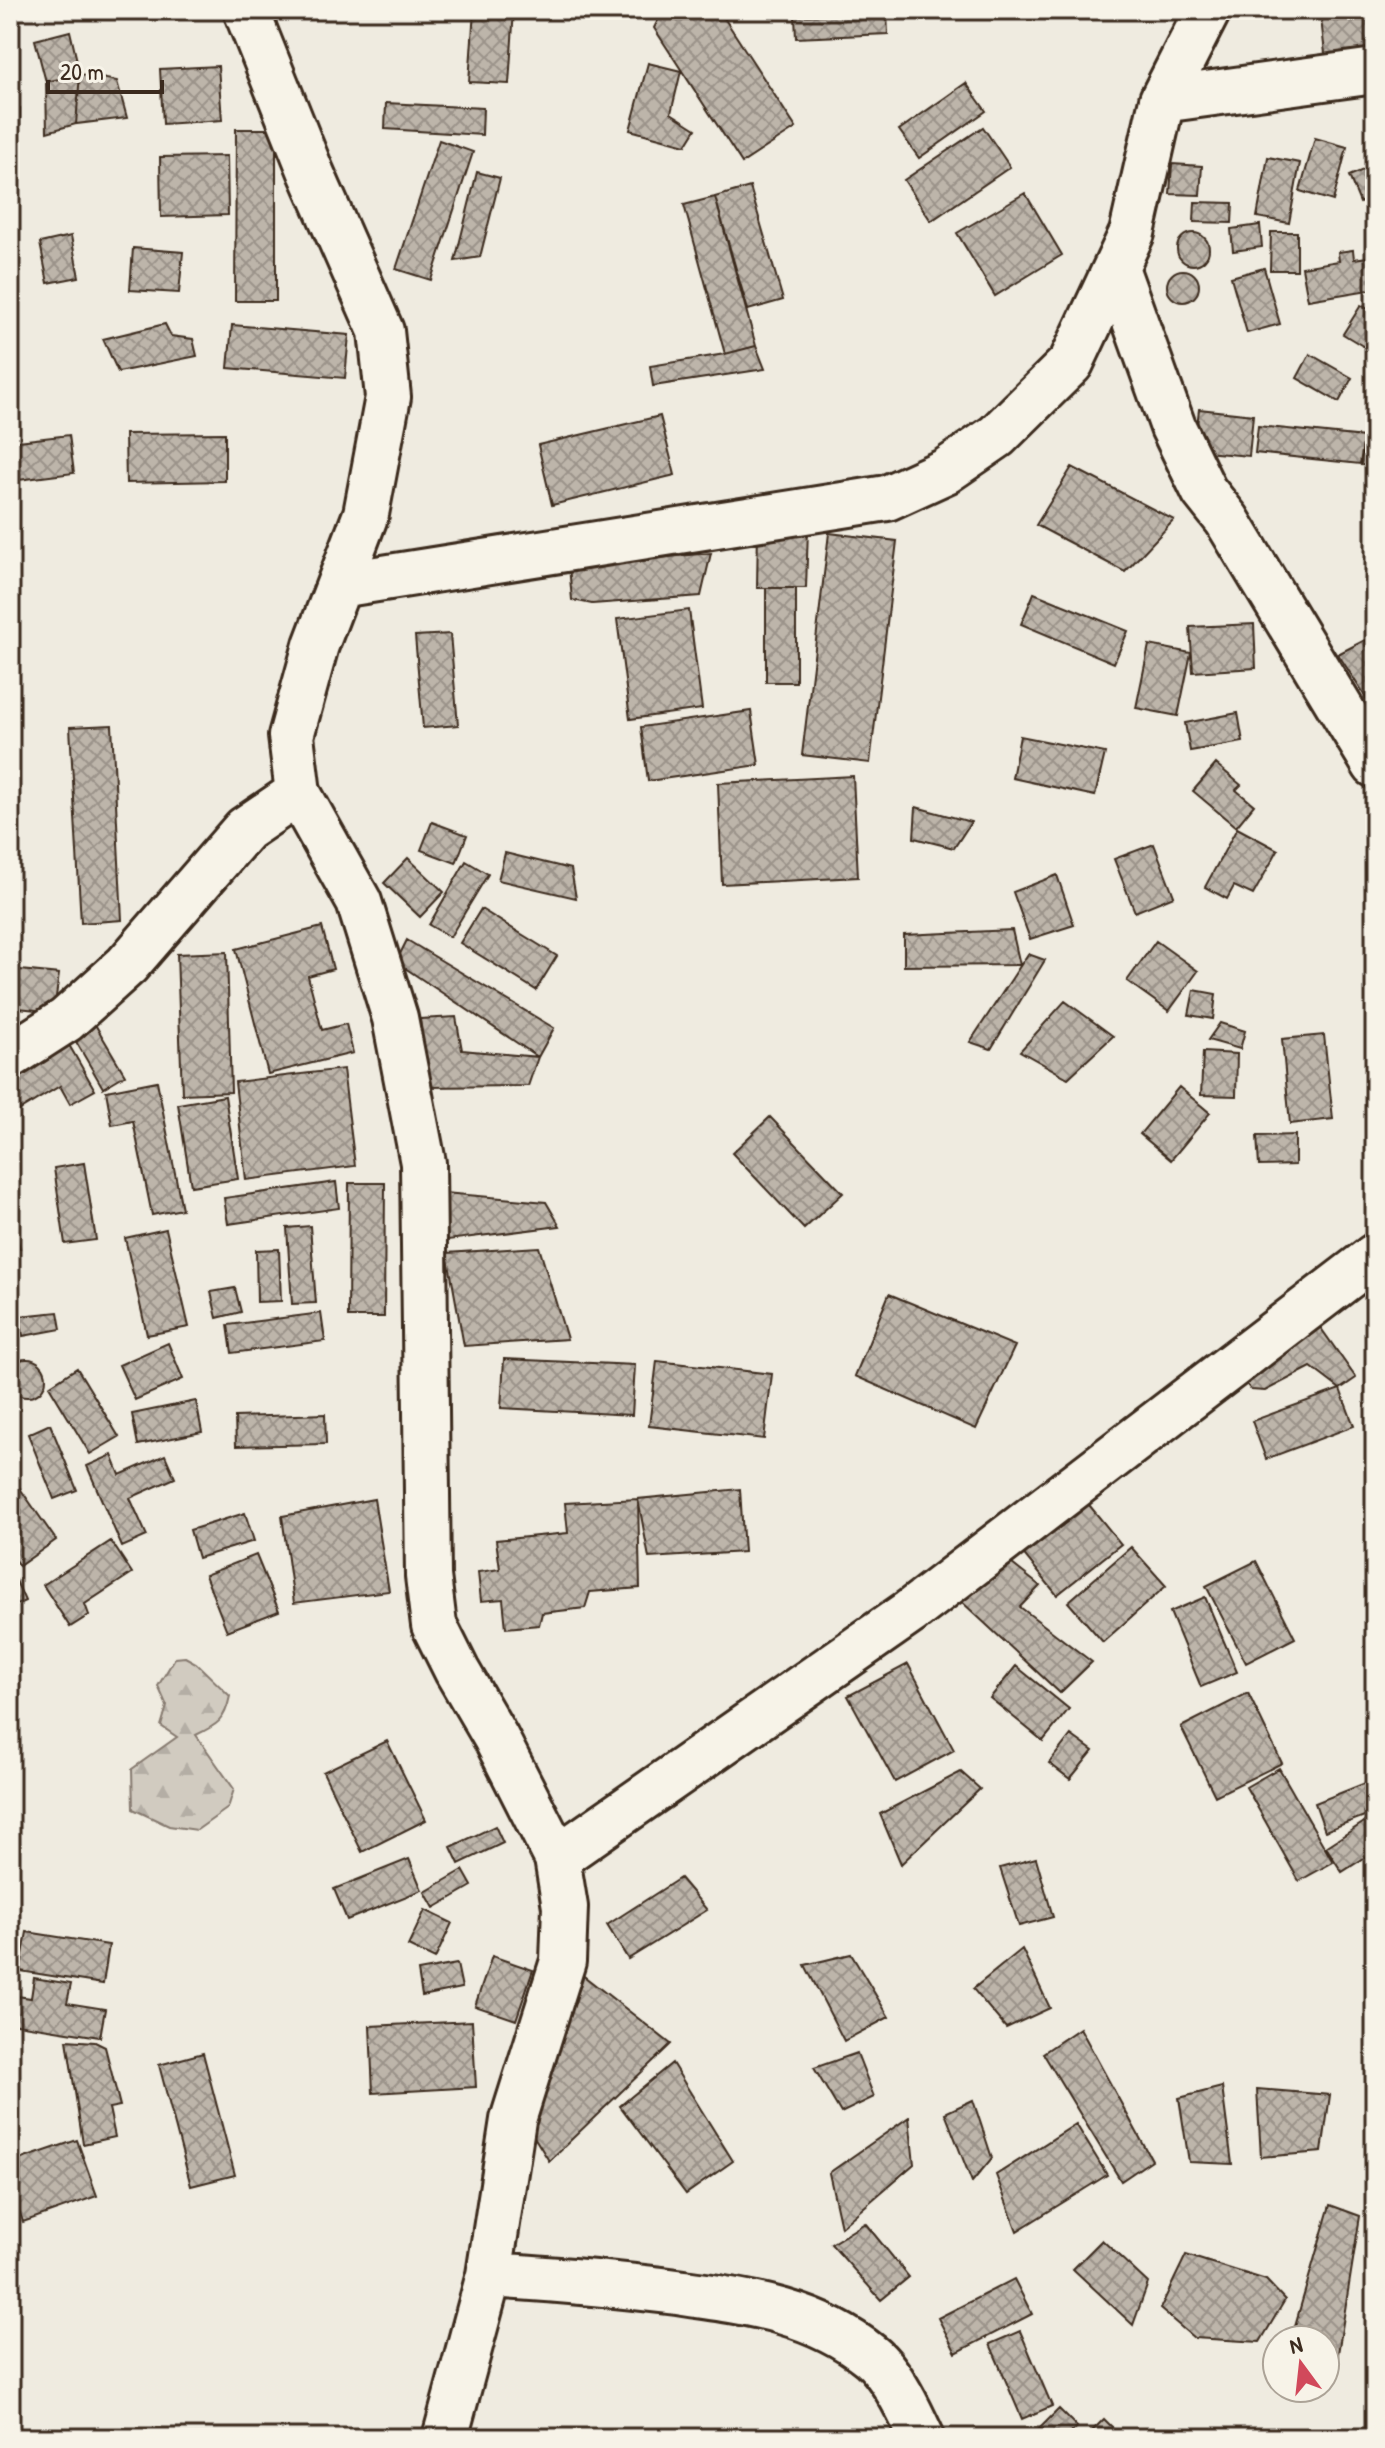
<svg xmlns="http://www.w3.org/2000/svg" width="1385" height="2448" font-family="'Patrick Hand',sans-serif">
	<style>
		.forest { fill: url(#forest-firs); stroke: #867a6f; stroke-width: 2 }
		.building { fill: url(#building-cross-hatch); stroke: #3b2a1e; stroke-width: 2 }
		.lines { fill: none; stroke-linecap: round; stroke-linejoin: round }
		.minor-casing { stroke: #3b2a1e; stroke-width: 50 }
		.minor { stroke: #f7f3e8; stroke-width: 44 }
	</style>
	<defs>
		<pattern id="forest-firs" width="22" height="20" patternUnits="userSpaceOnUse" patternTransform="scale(2)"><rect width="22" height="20" fill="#d1cbc0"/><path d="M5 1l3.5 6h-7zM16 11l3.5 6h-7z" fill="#b4aea5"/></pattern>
		<pattern id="building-cross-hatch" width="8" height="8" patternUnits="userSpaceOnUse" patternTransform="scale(2)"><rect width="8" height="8" fill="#bdb5aa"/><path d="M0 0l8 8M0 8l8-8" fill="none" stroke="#9b938a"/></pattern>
	</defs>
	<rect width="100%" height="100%" fill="#efebe0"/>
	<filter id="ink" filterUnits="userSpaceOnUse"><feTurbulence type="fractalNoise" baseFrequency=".0125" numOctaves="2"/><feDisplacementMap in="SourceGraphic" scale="16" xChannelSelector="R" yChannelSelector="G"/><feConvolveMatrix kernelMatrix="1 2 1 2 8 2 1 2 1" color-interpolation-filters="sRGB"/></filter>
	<g filter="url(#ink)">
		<path class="forest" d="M185 1657 196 1663 230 1696C225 1721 217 1725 196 1735L234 1789 228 1808 197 1830 169 1826 133 1809 132 1769 177 1737 161 1726 167 1706 158 1686 175 1658Z"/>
		<path class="building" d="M474 10H514L509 84 469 82Z
			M663 10H719L796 128 742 163 654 28Z
			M1320 10H1375V65L1327 71Z
			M887 12 888 34 796 38 795 16Z
			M70 31 80 74 46 82 35 40Z
			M648 63 681 71 671 113 696 129 686 145 630 130Z
			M218 66 222 120 163 124 160 69Z
			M80 74 76 124 47 132 46 82Z
			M80 74 117 81 127 118 76 124Z
			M966 83 986 111 919 158 899 130Z
			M386 103 483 108 482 135 385 129Z
			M10 108H20L19 181H10Z
			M983 127 1010 167 931 221 904 180Z
			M236 129H276V301H235Z
			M1315 138 1347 147 1333 201 1300 191Z
			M439 140 473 152 431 280 396 269Z
			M227 156 228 215 161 217 160 157Z
			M1268 157 1300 163 1289 223 1257 217Z
			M1172 164 1202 166 1200 195 1170 194Z
			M1375 165V196L1360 203 1349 176Z
			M477 172 500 178 480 257 455 261Z
			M750 187 783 300 748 310 715 197Z
			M1025 193 1062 255 995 296 957 233Z
			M715 197 756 346 725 354 684 205Z
			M1195 202 1233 203 1232 223 1194 222Z
			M1260 225 1262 247 1233 251 1231 229Z
			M1271 232H1297V270H1270Z
			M1177 249a16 16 0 1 1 32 0a16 16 0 1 1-32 0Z
			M71 236 79 277 48 283 40 243Z
			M133 248 183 252 179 293 130 290Z
			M1353 250 1354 259 1374 256 1375 289 1308 300 1302 267 1339 261 1338 252Z
			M1264 268 1280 324 1247 333 1231 277Z
			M1167 286a16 16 0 1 1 32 0a16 16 0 1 1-32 0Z
			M1361 305 1375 313V345L1371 351 1343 334Z
			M165 324 171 336 193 339 197 356 118 372 103 339Z
			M232 325 349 335 345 378 228 368Z
			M756 346 765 369 653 386 650 366 725 354Z
			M1310 354 1352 378 1339 402 1297 378Z
			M1199 409 1253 415 1249 456 1194 451Z
			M1367 415 1375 417V466L1361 465Z
			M660 416 675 475 552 505 538 445Z
			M1258 426 1364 437 1360 464 1255 453Z
			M225 433V481L126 483 125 434Z
			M69 435 74 473 10 481V442Z
			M1072 467 1174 520 1125 572 1036 525Z
			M758 528 808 529 806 588H757Z
			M829 533 897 541 870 763 802 755Z
			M711 553 701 596 592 604 572 600 569 566Z
			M766 588H796V682H766Z
			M1034 593 1128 631 1114 663 1021 624Z
			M689 610 702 709 630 719 617 619Z
			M1254 624 1256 668 1193 672 1190 627Z
			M450 634 458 725 423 728 415 636Z
			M1365 640 1375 650V712L1338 654Z
			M1149 645 1191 653 1178 716 1136 708Z
			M751 711 759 765 648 781 641 727Z
			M1238 713 1243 742 1190 751 1185 723Z
			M112 725 122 920 81 923 70 727Z
			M1020 736 1105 753 1095 796 1012 778Z
			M1216 764 1241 785 1236 790 1254 805 1236 827 1193 791Z
			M853 776 858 877 722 884 718 783Z
			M916 807 971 822 954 848 914 838Z
			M432 822 467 835 456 863 421 850Z
			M1237 828 1278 850 1253 895 1234 886 1227 899 1205 887Z
			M1154 844 1174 896 1135 912 1114 859Z
			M505 853 571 869 576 898 498 880Z
			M408 858 444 892 420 917 384 883Z
			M466 861 488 874 450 937 429 925Z
			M1057 875 1074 925 1030 939 1013 892Z
			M481 909 557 956 536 990 460 943Z
			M322 927 333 969 308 976 322 1030 346 1024 353 1053 268 1074 236 949Z
			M1012 930 1020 965 904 966V935Z
			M407 940 554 1028 538 1057 396 962Z
			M1156 941 1198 971 1169 1011 1127 981Z
			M227 952 231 1092 182 1094 177 954Z
			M1028 954 1045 960 991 1049 970 1042Z
			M10 969 59 974 54 1012 10 1007Z
			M1194 990 1216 994 1213 1019 1189 1015Z
			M1065 1001 1113 1036 1068 1078 1020 1051Z
			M456 1017 462 1050 538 1057 528 1086 427 1087 420 1019Z
			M93 1021 125 1075 103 1088 71 1033Z
			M1220 1023 1245 1031 1240 1049 1208 1040Z
			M1324 1035 1333 1119 1290 1124 1282 1039Z
			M65 1038 95 1090 70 1104 60 1086 10 1116V1070Z
			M1203 1052 1237 1054 1236 1096 1201 1095Z
			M343 1069 355 1166 246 1180 235 1082Z
			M157 1081 182 1209 152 1215 133 1121 112 1125 106 1091Z
			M1179 1087 1210 1113 1171 1160 1140 1134Z
			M225 1096 238 1179 191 1186 178 1104Z
			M770 1117 843 1193 804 1229 732 1153Z
			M1295 1135V1165L1259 1166 1257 1136Z
			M84 1163 96 1240 65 1244 54 1168Z
			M336 1182 339 1208 228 1224 224 1198Z
			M349 1183H385L384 1317H348Z
			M444 1193 546 1202 560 1226 448 1240Z
			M10 1212 20 1248 10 1251Z
			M310 1226 316 1303 292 1304 287 1228Z
			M166 1229 189 1327 147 1335 125 1238Z
			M539 1247 567 1339 464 1346 447 1253Z
			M279 1249 281 1301 257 1302 256 1250Z
			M235 1288 241 1312 217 1318 211 1292Z
			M889 1294 1015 1346 976 1429 855 1376Z
			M58 1312 61 1329 23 1336 20 1316Z
			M321 1313 325 1341 232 1353 228 1325Z
			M1303 1323 1320 1327 1356 1378 1340 1389 1311 1367 1265 1391 1251 1390 1241 1377Z
			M168 1343 183 1379 135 1400 119 1365Z
			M504 1359 635 1365 632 1415 501 1408Z
			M8 1378a19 19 0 1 1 38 0a19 19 0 1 1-38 0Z
			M657 1361 772 1374 764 1439 649 1426Z
			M77 1368 119 1437 90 1454 49 1386Z
			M1340 1389 1354 1426 1266 1459 1252 1421Z
			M196 1401 202 1432 138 1445 132 1414Z
			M325 1414 326 1444 236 1446 235 1417Z
			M50 1424 77 1490 54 1499 28 1434Z
			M112 1455 120 1475 165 1455 175 1478 130 1498 147 1536 122 1547 87 1466Z
			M10 1474 56 1540 19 1566 10 1553Z
			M740 1489 744 1552 649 1558 638 1499Z
			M1081 1495 1121 1544 1057 1595 1017 1546Z
			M374 1499 389 1591 294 1603 282 1516Z
			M638 1499 640 1588 590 1592 585 1608 542 1613 539 1625 506 1628 503 1599 481 1601 478 1572 500 1569 496 1540 568 1533 565 1503Z
			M245 1513 254 1541 198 1558 190 1530Z
			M111 1541 132 1573 85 1604 89 1615 70 1627 43 1585Z
			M1131 1547 1166 1586 1103 1642 1068 1602Z
			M256 1555 279 1611 227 1631 205 1575Z
			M1007 1560 1040 1586 1020 1607 1092 1662 1060 1693 962 1602Z
			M1256 1561 1295 1638 1246 1663 1206 1586Z
			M10 1567 25 1601 10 1608Z
			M1205 1597 1237 1672 1201 1687 1170 1612Z
			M908 1664 954 1750 895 1782 848 1696Z
			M1016 1666 1069 1709 1043 1741 990 1698Z
			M1248 1693 1282 1763 1215 1796 1181 1727Z
			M1071 1735 1093 1751 1070 1779 1049 1763Z
			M387 1741 426 1820 362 1852 323 1772Z
			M1279 1768 1333 1862 1299 1881 1246 1787Z
			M961 1772 980 1789 901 1864 880 1814Z
			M1373 1780 1375 1812 1325 1831 1315 1803Z
			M1375 1815V1851L1342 1872 1326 1847Z
			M495 1826 503 1843 459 1864 451 1847Z
			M1036 1858 1053 1917 1019 1926 1000 1868Z
			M409 1859 422 1890 347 1920 334 1889Z
			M463 1870 472 1886 434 1908 425 1892Z
			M680 1878 707 1910 628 1959 607 1925Z
			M425 1910 452 1923 435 1959 408 1946Z
			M27 1932 109 1945 103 1984 20 1971Z
			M1022 1949 1050 2008 1006 2028 973 1989Z
			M851 1954 889 2017 844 2041 805 1965Z
			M492 1956 533 1970 516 2020 475 2006Z
			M457 1964 462 1988 422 1996 418 1971Z
			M571 1966 671 2044 549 2161 525 2122Z
			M34 1978 71 1984 67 2003 105 2009 100 2037 10 2023V1995L31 1998Z
			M472 2021 476 2087 373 2093 370 2026Z
			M1080 2028 1152 2160 1121 2181 1043 2053Z
			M67 2040 95 2042 105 2047 120 2106 109 2108 115 2137 83 2144Z
			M203 2053 235 2175 191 2186 159 2065Z
			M857 2053 874 2097 841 2113 814 2068Z
			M672 2063 733 2161 686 2194 620 2106Z
			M1222 2087 1232 2164 1189 2162 1179 2098Z
			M1257 2089 1330 2095 1322 2152 1261 2157Z
			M973 2100 992 2158 972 2182 945 2113Z
			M909 2117 914 2164 841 2227 829 2173Z
			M1076 2124 1107 2175 1017 2231 996 2175Z
			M77 2140 97 2196 23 2222 10 2185V2163Z
			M1330 2205 1360 2216 1337 2360 1325 2353V2340H1300L1292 2336Z
			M865 2223 909 2277 881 2300 831 2244Z
			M1102 2240 1148 2283 1133 2325 1073 2269Z
			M1186 2255 1266 2280 1285 2300 1260 2342 1194 2338 1160 2309Z
			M1014 2279 1032 2314 956 2353 938 2318Z
			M1020 2331 1052 2406 1022 2419 990 2344Z
			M1059 2409 1077 2427 1066 2438H1030Z
			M1104 2419 1123 2438H1085Z"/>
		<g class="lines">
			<defs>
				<path id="minor" d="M246 10 311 172 381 331 388 397 366 514 316 645 291 736 298 793 359 902 395 1018 423 1163 428 1576 434 1625 457 1671 496 1738 557 1858 565 1907 563 1961 513 2120 489 2275 445 2438
					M1162 100 1375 71
					M1116 268 1173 427 1204 491 1227 520 1375 765
					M339 585 887 498 946 471 997 436 1071 363 1132 233 1162 100 1208 10
					M10 1056 66 1020 127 965 245 829 298 793
					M557 1858 910 1612 1375 1256
					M489 2275C552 2279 615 2284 677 2292 747 2302 814 2310 871 2356 892 2373 911 2414 922 2438"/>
			</defs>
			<use href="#minor" class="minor-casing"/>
			<use href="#minor" class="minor"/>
		</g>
	</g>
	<rect width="1385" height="2448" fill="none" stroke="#f7f3e8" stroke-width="40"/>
	<rect x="20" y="20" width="1345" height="2408" fill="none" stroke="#3b2a1e" stroke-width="3" filter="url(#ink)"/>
	<g transform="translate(1301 2364) rotate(345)"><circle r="38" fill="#f7f3e8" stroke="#aca397" stroke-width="2"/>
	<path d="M0-6L14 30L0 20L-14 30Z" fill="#d1495b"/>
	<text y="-12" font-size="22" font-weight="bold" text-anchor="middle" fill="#3b2a1e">N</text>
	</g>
	<path d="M48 80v12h114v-12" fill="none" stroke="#3b2a1e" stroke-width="4"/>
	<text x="60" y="80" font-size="24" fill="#3b2a1e" stroke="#f7f3e8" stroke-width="6" paint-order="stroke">20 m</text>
</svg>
